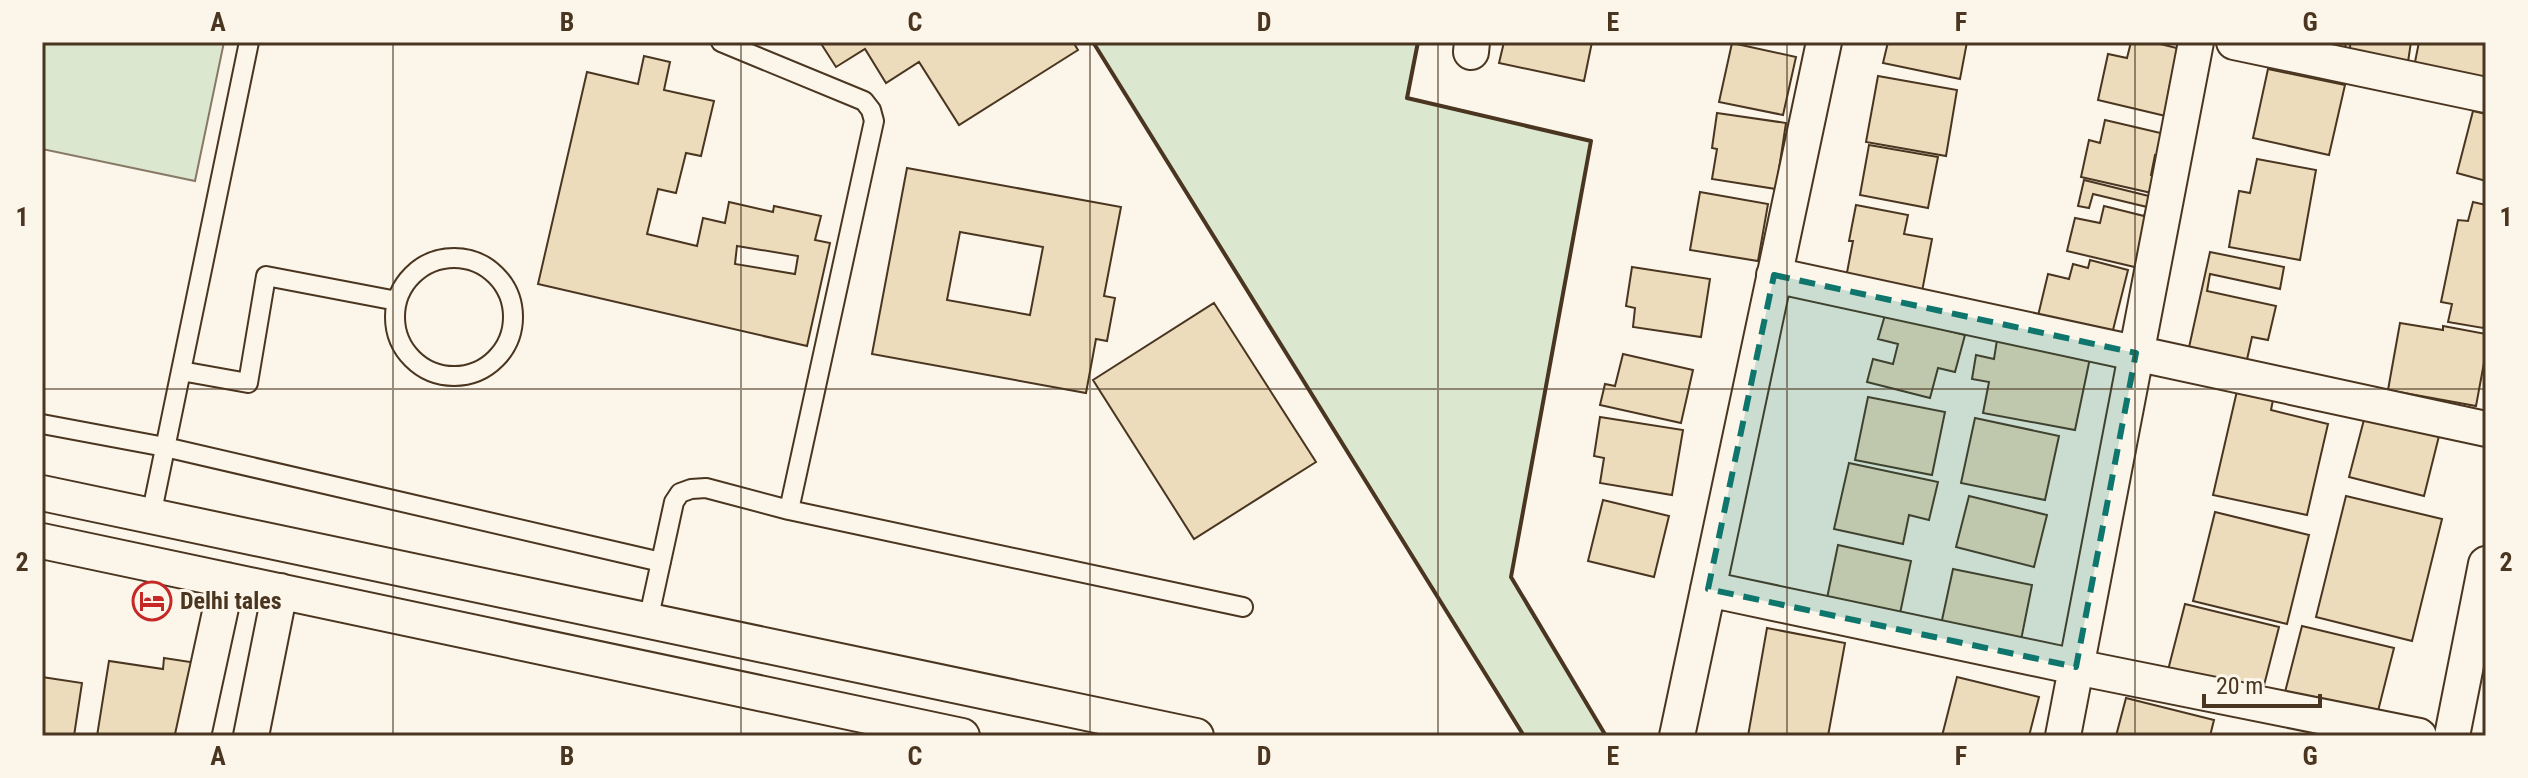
<svg xmlns="http://www.w3.org/2000/svg" width="2528" height="778" font-family="'Roboto Condensed',sans-serif">
	<style>
		.green { fill: #dce7d0; stroke: #887966; stroke-width: 2 }
		.building { fill: #ecdcbc; stroke: #4a3520; stroke-width: 2; fill-rule: evenodd }
		.lines { fill: none; stroke-linecap: round; stroke-linejoin: round }
		.lane-casing { stroke: #4a3520; stroke-width: 22 }
		.street-casing { stroke: #4a3520; stroke-width: 38 }
		.lane { stroke: #fbf6e9; stroke-width: 18 }
		.street { stroke: #fbf6e9; stroke-width: 34 }
		.wall { stroke: #4a3520; stroke-width: 4 }
		.marked { fill: #0f766e; fill-opacity: 0.2; stroke: #0f766e; stroke-width: 6; stroke-dasharray: 16 10; stroke-linejoin: round }
		.grid { fill: none; stroke: #4a3520; stroke-width: 2; stroke-opacity: 0.55 }
		.labels { text-anchor: middle; dominant-baseline: central; stroke-width: 6; stroke-linejoin: round; paint-order: stroke }
		.poi-label { font-size: 24px; font-weight: bold; fill: #4a3520; stroke: #fbf6e9; text-anchor: start }
		.neatline { fill: none; stroke: #4a3520; stroke-width: 3 }
		.grid-label { font-size: 26px; text-anchor: middle; font-weight: bold; fill: #4a3520 }
	</style>
	<rect width="100%" height="100%" fill="#fbf6e9"/>
	<path class="green" d="M42 42H224L195 181 42 149Z
		M1093 42H1418L1407 98 1591 141 1511 577 1606 736H1524Z"/>
	<path class="building" d="M820 42H1073L1078 50 959 125 919 62 886 83 865 49 836 67Z
		M1504 42H1592L1584 81 1499 63Z
		M1888 42H1967L1960 79 1883 63Z
		M2131 42H2152L2189 51 2184 74 2173 72 2168 94 2179 96 2174 118 2098 100 2108 54 2127 58Z
		M2272 42H2346L2344 54Z
		M2351 42H2411L2408 62 2349 51Z
		M2419 42H2486V67L2481 91 2412 77Z
		M1732 43 1796 57 1783 115 1719 102Z
		M644 56 670 62 664 90 714 101 701 156 686 153 676 193 658 189 647 234 697 246 703 218 725 223 729 202 773 212 774 206 821 216 815 240 830 243 807 346 538 284 587 72 638 84ZM737 246 798 256 795 274 735 264Z
		M2268 69 2345 85 2329 155 2253 138Z
		M1878 76 1957 90 1946 156 1866 142Z
		M2473 111 2486 114V181L2457 173Z
		M1717 113 1786 123 1776 189 1712 179 1717 149 1712 148Z
		M2105 120 2169 135 2164 157 2155 155 2151 175 2160 177 2156 194 2081 177 2089 140 2100 143Z
		M1869 145 1938 157 1928 208 1860 195Z
		M2257 159 2316 170 2300 260 2229 247 2239 191 2250 193Z
		M907 168 1121 207 1104 296 1115 298 1107 341 1096 339 1086 393 872 354ZM960 232 1043 247 1030 315 947 300Z
		M2084 180 2161 199 2143 269 2067 251 2075 218 2100 223 2104 206 2144 216 2147 207 2093 194 2089 208 2078 206Z
		M1700 192 1768 204 1758 261 1690 250Z
		M2473 202 2486 205V322L2483 328 2448 322 2452 304 2441 302 2458 220 2468 221Z
		M1856 205 1908 215 1904 234 1932 239 1920 302 1845 283 1853 241H1849Z
		M2210 252 2284 267 2280 289 2210 274 2207 291 2276 306 2268 340 2252 337 2246 364 2188 352Z
		M2090 260 2128 270 2111 338 2037 320 2048 274 2069 279 2073 264 2088 268Z
		M1632 267 1710 279 1701 337 1633 327 1635 308 1626 306Z
		M1214 303 1316 462 1194 539 1093 380Z
		M1885 315 1965 335 1955 372 1938 368 1930 398 1867 382 1873 359 1893 364 1898 344 1878 339Z
		M2400 323 2443 330V326L2486 334V352L2476 406 2388 390Z
		M1997 340 2090 358 2075 430 1983 413 1989 382 1972 379 1976 355 1994 359Z
		M1623 354 1693 370 1681 423 1600 405 1605 384 1615 386Z
		M2237 391 2273 400 2271 410 2328 424 2307 515 2213 495Z
		M1868 397 1945 412 1932 475 1855 460Z
		M2366 412 2440 432 2424 496 2349 477Z
		M1600 417 1683 430 1672 495 1600 483 1604 458 1594 456Z
		M1975 418 2059 436 2045 500 1961 483Z
		M1849 463 1938 482 1929 520 1909 515 1903 544 1834 529Z
		M1969 496 2047 515 2034 567 1956 547Z
		M2346 496 2442 519 2412 641 2316 617Z
		M1603 500 1669 516 1654 577 1588 561Z
		M2215 512 2309 535 2287 624 2193 601Z
		M1838 545 1911 561 1898 623 1825 608Z
		M1953 569 2032 585 2019 650 1939 634Z
		M2185 604 2279 627 2261 697 2167 674Z
		M2302 626 2394 648 2376 719 2284 696Z
		M1767 628 1845 643 1828 736H1748Z
		M164 658 197 663 185 736H97L109 661 163 669Z
		M42 677 82 683 74 736H42Z
		M1957 677 2039 697 2029 736H1942Z
		M2126 698 2214 720 2210 736H2116Z"/>
	<g class="lines">
		<defs>
			<path id="lane" d="M721 42 864 101 871 110 874 121 789 510
				M395 317a59 59 0 1 1 118 0a59 59 0 1 1-118 0Z
				M181 371 248 383 266 276 397 301
				M42 424 165 447 661 562
				M151 516 249 42
				M648 621 674 502 680 493 691 489 706 488 789 510 1243 607"/>
			<path id="street" d="M2234 42 2486 95
				M1471 52 1472 42
				M1774 275 2486 429
				M42 493 1196 736
				M42 541 962 736
				M1708 589 2076 667 2419 736
				M193 736 227 580
				M251 736 280 591
				M1677 736 1824 42
				M2063 736 2196 42
				M2452 736 2486 564"/>
		</defs>
		<use href="#lane" class="lane-casing"/>
		<use href="#street" class="street-casing"/>
		<use href="#lane" class="lane"/>
		<use href="#street" class="street"/>
		<path class="wall" d="M1093 42 1524 736
			M1418 42 1407 98 1591 141 1511 577 1606 736"/>
	</g>
	<path class="marked" d="M1774 275 2136 353 2076 667 1708 589Z"/>
	<path class="grid" d="M393 42V736M741 42V736M1090 42V736M1438 42V736M1787 42V736M2135 42V736M42 389H2486"/>
	<defs>
		<symbol id="hotel-ring" viewBox="-11 -11 22 22"><circle r="9.5" fill="#fbf6e9" stroke="#c62828" stroke-width="1.5"/><path d="M-6-4.5h1.5V1H6V5H4.5V3h-9V5H-6ZM-4 0a1.8 1.8 0 1 1 3.6 0ZM.5 0V-2.5h3Q6-2.5 6 0Z" fill="#c62828"/></symbol>
	</defs>
	<g fill-rule="evenodd">
		<use href="#hotel-ring" x="130" y="579" width="44" height="44"/>
	</g>
	<g class="labels">
		<g class="poi-label">
			<text x="180" y="601">Delhi tales</text>
		</g>
	</g>
	<rect width="2528" height="778" fill="none" stroke="#fbf6e9" stroke-width="88"/>
	<path d="M2204 694v12h116v-12" fill="none" stroke="#4a3520" stroke-width="4"/>
	<text x="2216" y="694" font-size="24" fill="#4a3520" stroke="#fbf6e9" stroke-width="6" paint-order="stroke">20 m</text>
	<rect x="44" y="44" width="2440" height="690" class="neatline"/>
	<g class="grid-label">
		<text x="218" y="31">A</text>
		<text x="567" y="31">B</text>
		<text x="915" y="31">C</text>
		<text x="1264" y="31">D</text>
		<text x="1613" y="31">E</text>
		<text x="1961" y="31">F</text>
		<text x="2310" y="31">G</text>
		<text x="22" y="226">1</text>
		<text x="2506" y="226">1</text>
		<text x="22" y="571">2</text>
		<text x="2506" y="571">2</text>
		<text x="218" y="765">A</text>
		<text x="567" y="765">B</text>
		<text x="915" y="765">C</text>
		<text x="1264" y="765">D</text>
		<text x="1613" y="765">E</text>
		<text x="1961" y="765">F</text>
		<text x="2310" y="765">G</text>
	</g>
</svg>
